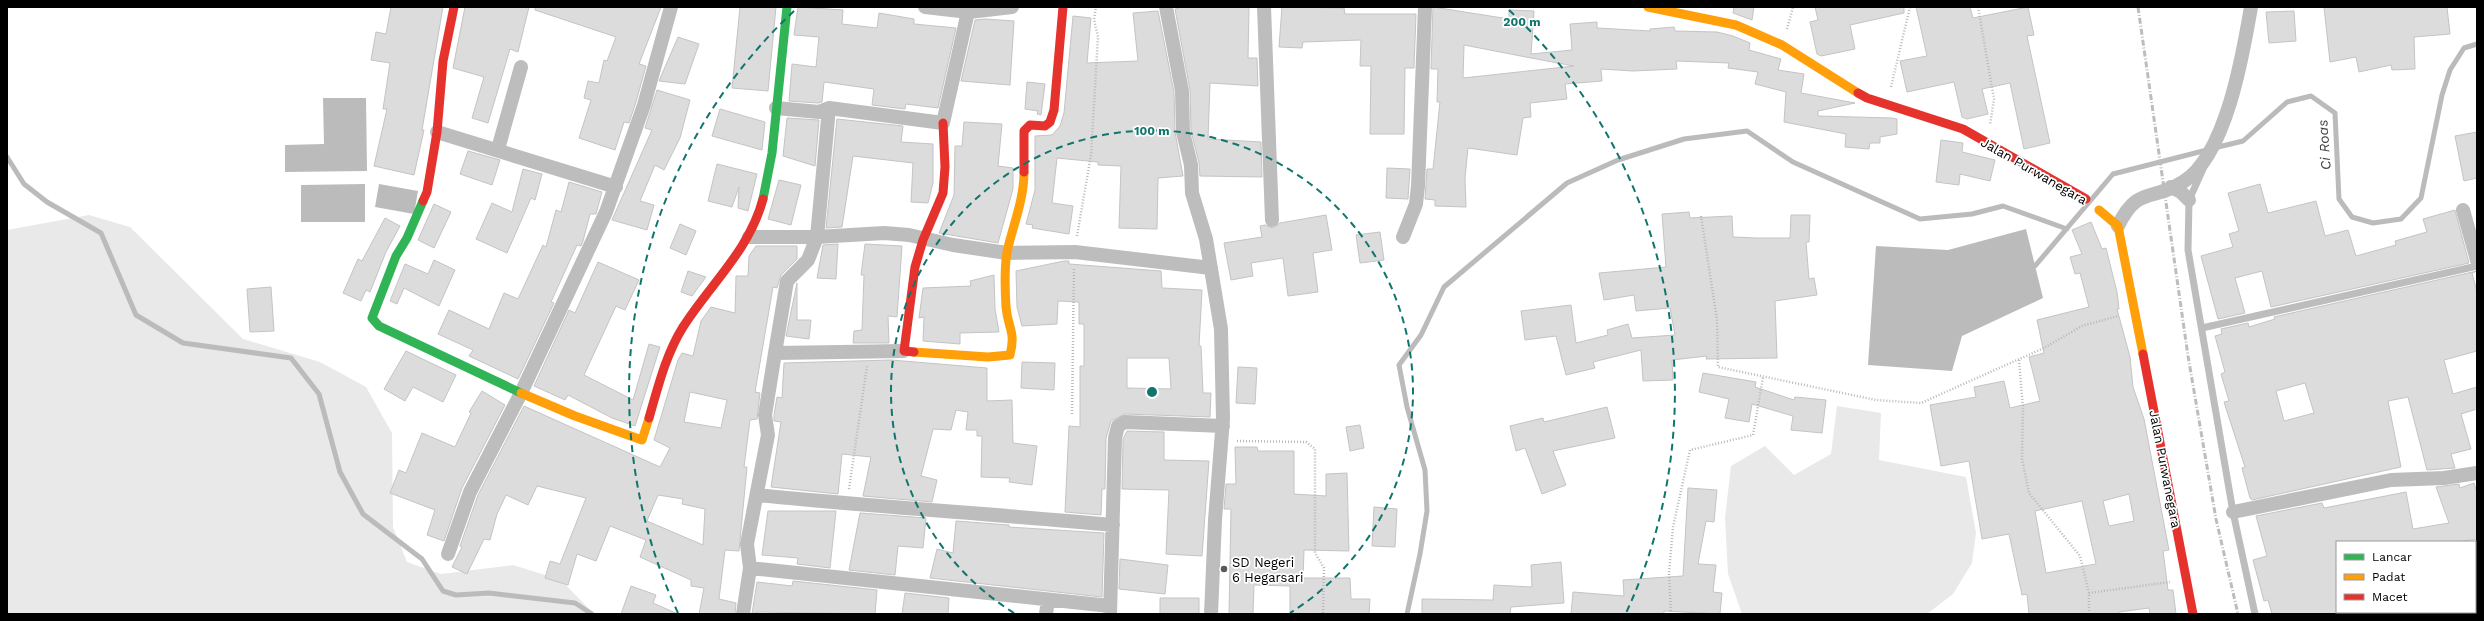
<svg xmlns="http://www.w3.org/2000/svg" width="2484" height="621" font-family="'Work Sans',sans-serif">
	<style>
		.green { fill: #e9e9e9 }
		.water { fill: #bbb }
		.lines { fill: none; stroke-linecap: round; stroke-linejoin: round }
		.stream { stroke: #bbb; stroke-width: 5 }
		.building { fill: #dcdcdc; stroke: #c4c4c4; fill-rule: evenodd }
		.path { stroke: #b8b8b8; stroke-width: 2.5; stroke-dasharray: 1 2; stroke-linecap: butt }
		.lane { stroke: #bdbdbd; stroke-width: 7 }
		.street { stroke: #bdbdbd; stroke-width: 14 }
		.fast { stroke: #30b455; stroke-width: 9 }
		.slow { stroke: #ff9f0a; stroke-width: 9 }
		.jam { stroke: #e5322d; stroke-width: 9 }
		.rail { stroke: #bdbdbd; stroke-width: 3; stroke-dasharray: 6 2 1 2; stroke-linecap: butt }
		.ring { fill: none; stroke: #0f766e; stroke-width: 2; stroke-dasharray: 7 5 }
		.poi-dot { fill: #595959; stroke: #fff; stroke-width: 1.5 }
		.labels { text-anchor: middle; dominant-baseline: central; stroke-width: 3.5; stroke-linejoin: round; paint-order: stroke }
		.street-label { font-size: 13px; fill: #000; stroke: #fff }
		.poi-label { font-size: 13px; fill: #000; stroke: #fff; text-anchor: start }
		.water-label { font-size: 14px; font-style: italic; fill: #3f3f3f; stroke: #fff }
		.centre { fill: #0f766e; stroke: #fff; stroke-width: 2 }
		.ring-label { font-size: 12px; text-anchor: middle; font-weight: bold; fill: #0f766e; stroke: #fff; stroke-width: 3.5; stroke-linejoin: round; paint-order: stroke }
	</style>
	<rect width="100%" height="100%" fill="#fff"/>
	<path class="green" d="M89 215 130 227 243 339 320 362 366 387 392 433 393 527 407 562 441 574 513 565 561 580 594 614H7V230Z
		M1837 406 1881 413 1879 460 1966 477 1976 533 1972 563 1953 594 1927 614H1742L1728 574 1725 518 1731 466 1765 446 1794 475 1831 454Z"/>
	<path class="water" d="M323 98H366L367 171 285 172V145L324 144Z
		M365 184V222H301V185Z
		M379 184 418 191 414 214 375 207Z
		M2026 229 2043 298 1962 336 1952 371 1868 365 1876 246 1948 250Z"/>
	<g class="lines">
		<path class="stream" d="M2214 148 2243 141 2287 102 2311 96 2335 113 2339 199 2352 217 2373 223 2401 219 2421 198 2442 95 2450 70 2464 48 2477 44
			M7 157 24 184 47 202 101 233 136 315 183 343 291 358 319 394 340 472 363 514 422 559 443 591 456 595 489 593 575 603 592 614
			M2035 266 2113 174 2207 150
			M1407 614 1420 554 1427 511 1425 470 1407 407 1399 365 1421 335 1444 287 1567 183 1618 160 1684 139 1747 131 1793 162 1920 219 1972 214 2003 206 2067 229"/>
	</g>
	<path class="building" d="M391 7H443L422 130H424L414 175 374 166 387 109H383L390 63 371 60 376 32 386 34Z
		M465 7H529L518 52 510 49 488 123 472 118 484 77 453 68Z
		M535 7H661L639 64 646 66 636 102 629 123 624 122 615 150 579 138 591 100 584 98 588 81 599 83 604 60 607 61 616 37 535 10Z
		M740 7H776L768 91 732 88Z
		M798 7 843 10 842 24 877 28 879 13 914 19V24L956 28 938 108 906 104 905 109 872 105 874 89 824 82 822 102 818 103 789 101 792 64 816 67 819 37 794 35Z
		M1182 7H1249L1248 58H1257L1258 86 1210 83 1208 139 1261 142 1262 177 1200 176 1199 163 1191 131 1190 90 1175 9Z
		M1282 7 1344 8 1345 14H1416L1414 68H1405L1404 134H1370L1371 66H1360L1361 40 1303 42 1302 48 1279 47Z
		M1433 7 1509 19V10L1534 11 1531 54 1572 50 1570 24 1597 22V28L1650 31V29L1674 27 1675 31 1717 32 1733 36 1750 43 1749 50 1781 59 1778 70 1804 74 1801 93 1855 103 1818 111V116L1892 118 1897 119V134L1880 137V143H1870L1869 149 1845 147 1846 134 1784 122 1786 92 1755 84 1758 72 1728 68 1729 63 1676 61 1677 69 1633 71 1601 69 1602 81 1565 84 1567 99 1530 103 1531 117 1523 118 1517 155 1468 148 1465 178 1466 207 1435 206V200L1425 199 1427 169H1433L1440 102H1437L1438 69H1431ZM1464 45 1531 58 1574 66 1463 78Z
		M1734 7H1754L1752 20 1733 13Z
		M1815 7H1904V13L1850 25 1855 49 1821 56 1817 54 1810 22 1818 20Z
		M1916 7H1970L1973 18 2028 7 2034 35 2027 36 2050 143 2024 149 2010 83 1982 89 1988 114 1967 119 1962 117 1954 82 1907 92 1900 61 1927 56Z
		M2324 7H2447L2450 34 2414 37 2415 69 2392 70 2391 65 2359 72 2356 57 2330 62Z
		M1158 11 1174 92 1175 132 1183 176 1158 178 1157 229 1119 228 1121 166 1098 165V162L1057 158 1052 203 1073 206 1069 234 1032 228 1033 225 1026 224 1035 190V136L1052 135 1060 126 1064 113 1073 16 1091 18 1087 63 1138 61 1133 13Z
		M2294 11 2296 41 2269 43 2266 12Z
		M985 19 1014 21 1010 85 961 81 975 20Z
		M678 37 699 44 685 84 659 81Z
		M1027 82 1045 84 1041 115 1037 114 1038 111 1025 109Z
		M657 90 690 100 680 138 664 170 655 165 640 201 654 205 647 230 612 220 652 130 645 128Z
		M720 109 765 122 762 150 712 136Z
		M787 118 819 120 815 166 783 156Z
		M837 119 903 126 901 142 933 144V183L928 203 911 202 913 163 853 156 842 227 826 228Z
		M964 122 1002 124 998 166 1013 168V189L998 243 939 233 954 195 955 146H962Z
		M2477 132V178L2464 181 2455 136Z
		M1941 140 1963 143 1962 152 1995 160 1990 181 1960 174 1959 185 1936 182Z
		M468 151 500 160 492 185 460 174Z
		M717 164 757 174 748 211 738 208 739 187 732 207 708 201Z
		M1387 168 1410 169 1408 199 1386 198Z
		M523 169 542 174 535 200 531 198 507 253 476 239 492 203 512 212Z
		M779 180 801 185 791 225 768 219Z
		M569 182 602 192 596 214H590L583 241 581 246 577 245 551 302 554 303 518 379 469 356 473 350 438 334 449 310 489 329 504 293 518 299 543 245 546 247 556 210 561 212Z
		M2260 184 2268 213 2316 201 2325 236 2348 230 2356 256 2396 245 2395 241 2427 232 2423 219 2455 210 2469 263 2271 307 2262 271 2235 278 2245 313 2218 319 2201 256 2233 247 2229 234 2239 231 2228 193Z
		M434 204 451 212 434 248 418 240Z
		M1689 212 1690 218 1732 216 1733 237 1756 238H1790L1791 215H1810L1809 242H1806L1809 279 1814 278 1817 295 1775 301 1777 358 1706 359 1707 356 1672 360 1673 380 1643 381 1641 350 1593 362 1595 368 1566 375 1556 336 1525 340 1521 311 1571 305 1576 343 1608 335 1607 330 1628 324 1632 338 1675 335 1670 308 1636 311 1634 295 1604 300 1599 273 1666 267 1662 214Z
		M1326 215 1332 250 1313 253 1318 292 1288 296 1283 258 1251 263 1253 276 1231 280 1224 243 1262 237 1260 226 1265 225 1273 228 1280 223Z
		M385 218 400 226 386 252 370 292 366 290 361 301 343 293 358 259 362 261Z
		M2091 222 2102 249 2106 248 2117 292 2119 309H2117L2130 357 2133 387 2144 419 2169 550 2163 551 2168 590H2173L2176 614H2150L2149 608 2119 612V614H2029L2027 594 2022 595 2009 534 1982 539 1969 461 1941 466 1930 405 1976 397 1974 387 2004 381 2010 408 2040 401 2029 357 2044 353 2037 320 2089 307 2080 273 2075 274 2070 257 2082 254 2072 230ZM2129 494 2134 521 2109 526 2103 501ZM2082 501 2096 564 2046 573 2035 511Z
		M680 224 696 231 686 255 670 248Z
		M1380 232 1384 260 1360 263 1356 235Z
		M838 244 836 279 817 278 823 245Z
		M865 244 902 246 897 317 888 316 889 343H853L854 331 862 330 864 275H861Z
		M756 246H797V259L781 275 777 288 773 287 755 392 760 393 757 419 750 420 744 467H747L739 551 725 550 719 599 736 603 735 614H699L704 588 691 586V580L640 557 646 540 610 526 596 561 577 554 568 585 545 578 550 561 560 564 586 498 537 486 528 505 506 495 497 514 490 540 484 539 467 574 452 567 462 547 460 546 478 495 524 406 660 467 670 448 654 440 678 360 682 353 693 356 701 321 711 307 735 313 736 276H748L749 256ZM690 392 727 400 721 428 684 422ZM658 495 683 499 682 504 705 509 703 545 647 521Z
		M434 260 455 270 439 306 404 288 397 304 390 301 405 264 428 274Z
		M1064 261H1069V264L1161 271 1162 288 1202 290 1199 346H1201L1203 393H1211L1210 417 1125 414 1111 421 1106 438 1105 489H1102L1101 515 1065 512 1069 426 1080 427V366H1084V324H1079V302L1058 301 1057 324 1022 326 1017 307 1016 271ZM1127 358H1169L1171 389 1127 388Z
		M598 262 639 280 625 310 616 306 584 375 633 400 649 344 660 347 635 426 612 418 568 395 565 400 534 386 569 310 575 313Z
		M688 271 706 277 692 296 681 292Z
		M2477 271 2472 273 2477 292V351L2444 360 2453 394 2477 387V409L2461 414 2471 449 2451 454 2455 468 2427 470 2408 397 2388 401 2401 467 2252 500 2250 498 2242 468 2245 467 2224 402 2229 401 2221 374 2225 372 2215 336 2222 334 2221 329 2248 323 2249 327 2275 319 2274 317ZM2305 383 2314 413 2284 421 2276 391Z
		M994 275 995 309 999 332 960 333V344L923 341 924 317 919 318 923 288 971 286 970 281Z
		M797 283V320H811L809 339 786 336Z
		M271 287 274 331 250 332 247 289Z
		M406 351 456 375 443 402 413 387 405 401 384 389Z
		M891 360 987 368V401L1012 400 1013 443 1037 446 1032 485 1009 482 1010 478 981 477 982 436H977V430H966L968 412 956 410 951 430 933 429 921 476 937 480 932 502 863 496 871 457 842 454 838 494 771 487 781 422 774 421V415L777 397 782 398 784 363Z
		M1022 362 1055 363 1054 390 1021 388Z
		M1238 367 1257 368 1255 404 1236 403Z
		M1703 373 1756 382 1755 387 1794 400 1795 397 1826 400 1822 433 1791 430 1793 416 1752 404 1749 422 1725 418 1729 399 1699 392Z
		M482 391 505 405 462 488 444 541 427 535 435 510 390 493 399 470 406 473 422 433 455 447 471 413 469 412Z
		M1607 407 1615 438 1553 451 1566 485 1542 494 1525 448 1516 451 1510 426 1543 418 1544 422Z
		M1360 425 1364 448 1350 451 1346 427Z
		M1127 431 1164 432V460L1209 461 1202 556 1166 554 1169 490 1122 489 1123 439Z
		M1235 447H1257L1258 451H1294V494L1326 496V474L1347 473 1349 551 1304 550 1303 578H1350L1351 599H1370L1369 614H1290V586L1254 585 1253 614H1229L1231 509H1224L1226 484H1236Z
		M2474 483 2477 493V539L2457 542H2337V614H2272L2268 600 2264 601 2253 560 2267 556 2256 516 2322 503 2324 508 2406 492 2413 529 2449 523 2436 487 2459 484 2460 488Z
		M1688 488 1717 490 1714 522 1706 521 1698 564 1716 565 1713 592 1722 593 1720 614 1664 611V614H1571L1573 592 1624 596 1623 580 1683 576Z
		M1374 507 1397 509 1395 547 1372 546Z
		M768 511H836L830 568 797 564 798 558 762 555Z
		M860 513 926 518 923 548 898 546 895 575 849 570Z
		M956 521 1009 525V527L1104 533 1102 597 930 578 937 549 953 553Z
		M1120 559 1168 565 1165 594 1119 589Z
		M1561 562 1564 603 1511 607 1510 614H1422V599L1493 600 1494 585 1532 587 1531 565Z
		M793 581 877 590 875 614 759 612 752 614 757 582 792 586Z
		M631 586 656 595 653 603 678 614H621Z
		M905 593 949 598 948 614H902Z
		M1160 598H1199V614H1160Z"/>
	<g class="lines">
		<path class="path" d="M1978 7 1994 99 1990 125
			M1787 29 1793 7
			M1891 87 1910 7
			M1701 216 1717 320 1718 367 1876 400 1921 403 2044 348 2082 326 2118 316
			M1077 236 1091 155 1098 37 1094 19 1096 7
			M2019 360 2023 408 2022 459 2029 493 2080 556 2089 593V614
			M1072 414 1074 267
			M1237 441 1306 442 1315 449V553L1324 568 1323 614
			M849 489 867 366
			M2089 593 2170 582
			M1671 614 1669 573 1673 527 1690 450 1753 435 1763 377"/>
		<path class="lane" d="M2203 169 2189 200 2188 250 2233 512 2255 614
			M2202 328 2477 266"/>
		<path class="street" d="M925 7 969 12 1012 7
			M1166 7 1182 91 1183 132 1191 165 1192 193 1206 239 1221 329 1223 419 1215 520 1211 614
			M1264 7 1272 220
			M776 108 819 112 829 108
			M437 132 616 187
			M498 149 521 67
			M2171 187 2181 192 2189 200
			M2463 210 2477 260
			M2118 226C2138 185 2152 202 2183 182 2226 156 2243 54 2251 7
			M749 237H817L884 233 909 235 953 245 1007 253 1075 252 1211 268
			M1403 237 1416 204 1418 186 1425 7
			M775 353 904 351
			M757 495C876 507 995 514 1113 525
			M2233 512 2391 480 2444 478 2477 473
			M448 554 470 492 521 393 606 212 644 105 671 7
			M750 568 747 544 768 435 765 415 775 353 787 281 808 260 817 237 829 108 943 123 969 7
			M743 614 750 568 1110 606
			M1046 614 1048 600
			M1110 614 1115 438 1118 426 1125 422 1223 426"/>
		<path class="fast" d="M763 199 772 153 787 7
			M423 201 407 238 396 256 372 318 379 326 521 393"/>
		<path class="slow" d="M1648 7 1736 25 1782 45 1858 93
			M2099 210 2118 226 2143 354
			M914 352 988 357 1010 355C1016 331 1008 329 1006 307 1005 290 1004 270 1007 252 1013 225 1024 200 1024 172
			M521 393 575 416 642 440 649 418"/>
		<path class="jam" d="M1858 93 1867 98 1963 129 2086 199
			M1024 172V131L1030 125 1045 126 1050 122 1054 110 1063 7
			M423 201 427 192 437 132 443 61 454 7
			M914 352 904 351 915 267 923 240 943 193 945 167 943 123
			M2143 354 2193 614
			M649 418C658 387 666 354 683 327 711 283 749 251 763 199"/>
		<path class="rail" d="M2138 7 2188 356 2216 519 2238 614"/>
	</g>
	<g class="ring">
		<path d="M1014 613A261 261 0 1 1 1290 613"/>
		<path d="M678 613A523 523 0 0 1 795 10M1509 10A523 523 0 0 1 1626 613"/>
	</g>
	<circle class="poi-dot" cx="1224" cy="569" r="4"/>
	<g class="labels">
		<g class="street-label">
			<text transform="translate(2034 171) rotate(30)">Jalan Purwanegara</text>
			<text transform="translate(2165 469) rotate(79)">Jalan Purwanegara</text>
		</g>
		<g class="poi-label">
			<text x="1232" y="562">SD Negeri<tspan x="1232" dy="15">6 Hegarsari</tspan></text>
		</g>
		<g class="water-label">
			<text transform="translate(2324 145) rotate(-94)">Ci Roas</text>
		</g>
	</g>
	<circle cx="1152" cy="392" r="6" class="centre"/>
	<g class="ring-label">
		<text x="1522" y="26">200 m</text>
		<text x="1152" y="135">100 m</text>
	</g>
	<rect width="2484" height="621" fill="none" stroke="#000000" stroke-width="16"/>
	<rect x="2336" y="541" width="140" height="72" fill="#ffffff" stroke="#999999"/>
	<rect x="2344" y="554" width="20" height="6" fill="#30b455" stroke="#999999"/>
	<text x="2372" y="561" font-size="12" fill="#000000">Lancar</text>
	<rect x="2344" y="574" width="20" height="6" fill="#ff9f0a" stroke="#999999"/>
	<text x="2372" y="581" font-size="12" fill="#000000">Padat</text>
	<rect x="2344" y="594" width="20" height="6" fill="#e5322d" stroke="#999999"/>
	<text x="2372" y="601" font-size="12" fill="#000000">Macet</text>
</svg>
